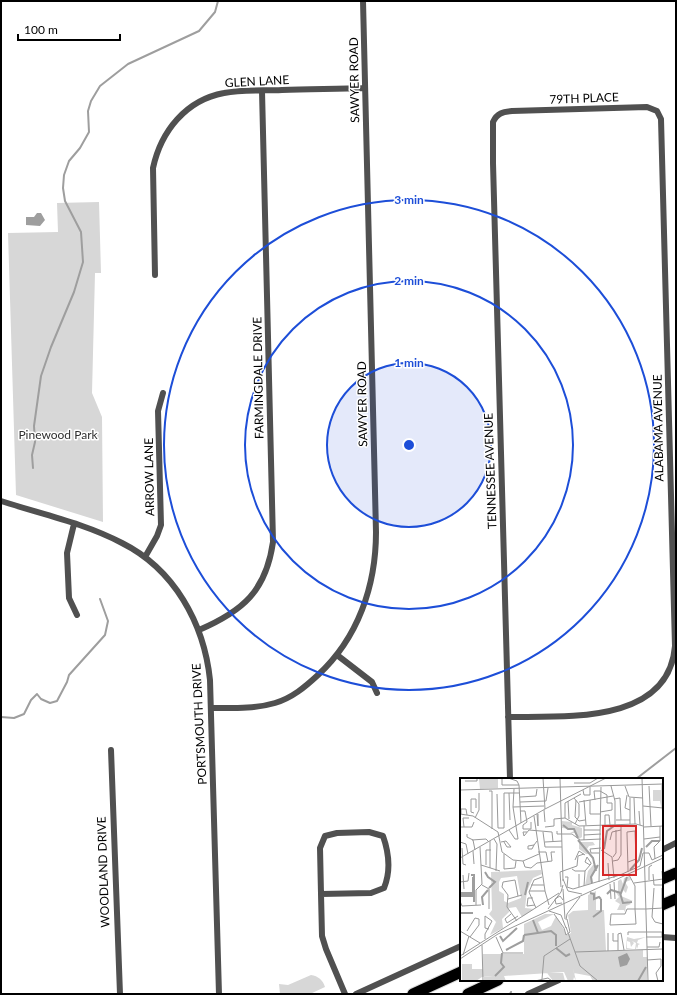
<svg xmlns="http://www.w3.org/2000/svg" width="677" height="995" font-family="Lato,sans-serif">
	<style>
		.green { fill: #d7d7d7 }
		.water { fill: #9e9e9e }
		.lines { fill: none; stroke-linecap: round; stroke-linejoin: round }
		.stream { stroke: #9e9e9e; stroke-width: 2 }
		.highway-casing { stroke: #dbdbdb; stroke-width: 13 }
		.street { stroke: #505050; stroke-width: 6 }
		.highway { stroke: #000; stroke-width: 11 }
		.ring { fill: none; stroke: #1d4ed8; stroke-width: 2 }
		.labels { text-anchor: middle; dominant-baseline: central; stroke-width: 3; stroke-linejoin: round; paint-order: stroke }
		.street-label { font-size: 12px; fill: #000; stroke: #fff }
		.park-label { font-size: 12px; fill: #2e2e2e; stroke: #fff }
		.inset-river { fill: none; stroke: #9e9e9e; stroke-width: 2 }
		.inset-road { fill: none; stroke: #999; stroke-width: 1 }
		.view { fill: #d62828; fill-opacity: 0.15; stroke: #d62828; stroke-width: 2 }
		.inset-edge { fill: none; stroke: #000; stroke-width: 2 }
		.centre { fill: #1d4ed8; stroke: #fff; stroke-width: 2 }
		.ring-label { font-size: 12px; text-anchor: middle; font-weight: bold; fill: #1d4ed8; stroke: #fff; stroke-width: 3; stroke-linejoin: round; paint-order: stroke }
	</style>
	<rect width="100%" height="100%" fill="#fff"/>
	<path class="green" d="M99 202 101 273H95L92 393 102 417 103 522 16 495 8 233 58 232 57 203Z
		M311 975C318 976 323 980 325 987L310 994H280L279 984 288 985Z"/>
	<path class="water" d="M37 213H41L45 220 40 226 26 225V217H34Z"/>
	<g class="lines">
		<path class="stream" d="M33 468 32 455 35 442 34 426 41 376 51 347 74 292 83 262 81 232 65 201 63 188 64 175 69 161 80 148 89 132 88 111 91 101 100 86 128 64 199 31 215 12 218 1
			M1 717 14 718 24 714 31 700 37 694 41 699 50 703 57 701 67 682 69 675 105 635 108 621 100 599
			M636 779 676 748
			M510 994 511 992"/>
		<defs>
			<path id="highway" d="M662 879 676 873
				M662 905 676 899
				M413 994 461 972
				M468 994 498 980"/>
		</defs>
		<use href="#highway" class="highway-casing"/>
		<path class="street" d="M155 275 153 168C161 131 186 100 224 93 243 89 263 91 282 90 310 89 337 89 365 88
			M1 501C41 514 84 523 122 543 174 569 204 623 210 680L219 994
			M74 524 67 553 69 598 77 615
			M145 557 157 536 161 525 158 411 163 393
			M199 630C243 611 266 591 273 542L262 91
			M337 655 372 682 377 693
			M211 708C232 708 255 709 275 703 292 698 305 687 318 675 358 638 376 586 376 532L363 1
			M508 717C564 716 669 725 675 646L661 119 657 111 647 107 512 111C503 112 497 113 493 122V163L510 779
			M111 750 120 994
			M369 832 383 836C389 853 391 871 384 888L371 893 321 894 320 848 325 836 337 833Z
			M662 850 676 843
			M321 894 322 936 326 949 345 994
			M662 937 676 938
			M356 994 461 946
			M528 994 559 980"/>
		<use href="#highway" class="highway"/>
	</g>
	<circle cx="409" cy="445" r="82" fill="#1d4ed8" fill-opacity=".12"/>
	<g class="ring">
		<circle cx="409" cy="445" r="82"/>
		<circle cx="409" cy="445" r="164"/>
		<circle cx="409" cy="445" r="245"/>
	</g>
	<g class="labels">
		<g class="street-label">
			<text transform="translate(354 80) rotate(-91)">SAWYER ROAD</text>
			<text transform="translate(257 81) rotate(-3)">GLEN LANE</text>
			<text transform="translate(584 98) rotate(-2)">79TH PLACE</text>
			<text transform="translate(258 378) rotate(-91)">FARMINGDALE DRIVE</text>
			<text transform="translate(362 404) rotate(-91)">SAWYER ROAD</text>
			<text transform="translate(658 428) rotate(-91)">ALABAMA AVENUE</text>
			<text transform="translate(490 471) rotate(-92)">TENNESSEE AVENUE</text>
			<text transform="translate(149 477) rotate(-91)">ARROW LANE</text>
			<text transform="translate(199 724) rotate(-93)">PORTSMOUTH DRIVE</text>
			<text transform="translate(103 872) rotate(-92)">WOODLAND DRIVE</text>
		</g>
		<g class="park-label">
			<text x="58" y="434">Pinewood Park</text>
		</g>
	</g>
	<g transform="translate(460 778)">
		<rect width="203" height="203" fill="#fff"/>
		<path d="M35 0 38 1V10L20 11 19 1ZM201 7H203V38L200 23H193V12H201ZM102 43 112 44V47L122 50V59L119 61 116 55H110L114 53 113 51 102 50ZM119 64H133L135 67 129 68 127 71 129 76H126L119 71ZM133 87H138V90L131 99 132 105 125 107 128 93ZM81 92 82 96 73 100 67 113 65 130 74 131 62 139 56 129 49 130V134L42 141 43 150 30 157 36 144 29 136 32 132 31 94ZM57 98 61 120 48 125 44 123V116L39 113V104L41 100ZM169 98 171 102 165 104 168 109 166 115 163 112 161 118 173 123H168L171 126 166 128 165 134 164 132H157L160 126 155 123 159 119 155 113 158 114V103L161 101 163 106 164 100ZM136 113V132H144L146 173 183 172V179H187V203H133L130 198 114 195 113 190 116 203 114 199 113 203H108L104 194 44 198 46 203H24V199L33 198 22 199 16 203H0L2 202V186H12V191H23V176H64V146L85 136H94L78 144 82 152 91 148 96 138 107 157 111 155 108 137 113 133 128 132V117ZM167 159 174 161 186 159 178 162 177 165 180 166 178 167V171L177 168 176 171H175L176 165 172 163 174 165 171 169 170 164 167 163V170L173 171H166ZM87 195H103L105 203H93Z" fill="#d7d7d7" fill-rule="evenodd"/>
		<path d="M167 175 170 181 167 187 160 189 158 179Z" fill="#9e9e9e"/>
		<path class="inset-river" d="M103 47 108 51H114L118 60M118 62 133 80 136 93M186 69 192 63H200M144 71 147 53 154 48M170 92 179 82 182 70M25 94 28 99 35 104 29 110M11 97H14V124M13 99V115M132 105 131 99 138 87M0 115H14M130 115 134 116V121L139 119 141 121M160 115 163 125 172 124M147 116 151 112 161 115 167 99M0 117 14 116M65 117 68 104M0 118H14M23 127 22 119 28 112M0 135H13M133 139 141 133V121M73 142 78 155M64 157 91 153 96 157V168M40 158 43 163 57 150M96 170 106 178 110 176M46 172 63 163 64 157M35 198 44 189 41 185 42 175M178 203 186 189"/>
		<path class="inset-road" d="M42 0V7H59M48 0 57 3 59 7 61 45M83 0 85 31M100 0 103 103M182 0 188 203M5 3H17V0M114 5H130L138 0M151 8 155 23V47M165 8 169 19 183 20M189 8 191 48M0 12 203 6M123 12 124 17H130V9M29 13H32V51M44 15H60M49 15 50 42M37 16 38 50M167 17 165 30 170 32M60 19 76 18 77 11M114 20 119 26V38L115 46M174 20 175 46M154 21 160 20 161 42M116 22 115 39 119 43 125 42M124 22 126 47M130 22V36H140M135 22 134 13H140M108 23 109 41M60 24 86 23 88 10M119 24 153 18M183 28 203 30M53 29 84 28M84 32 85 44M60 33H65L67 44 63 47V51H71V44M179 33 180 47M140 34 152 32V25H147V17L140 13M14 35 11 34V21H16V30M0 36 13 38 38 54 42 74 53 82 63 83 79 76M1 36V31H6L7 37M77 36 78 48V36M74 38 85 113 89 127M15 40 19 32V15M105 40V25L121 16M156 42H170M170 46V20M145 47V37H149L150 47M124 48V62M0 49H12L14 44M4 49 3 40H9M85 49 94 48V41L105 40 119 48 176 46 183 48M184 49 203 48M38 50H44V15M49 52 55 61H58L53 29 54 11M124 52H140M97 53V56H112L120 62 141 61M67 54H63L64 58 69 52 92 54 93 64M83 54 85 69H102M7 56V59L13 62 15 72M124 57 141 56M34 61 37 66 36 93M184 61 200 59M12 62 26 61 29 64M150 62 152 54 161 52M30 63V90M0 64 6 66 8 76M41 64 46 63 51 69H47L44 64M85 64 102 63M74 67 72 71H68V68L74 67 77 63M194 69 200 63V48M194 69 195 81M2 70 3 86 6 87M141 72 152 79 154 100M13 73 14 86M78 74H86L88 84M139 75H131L130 71 141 70M44 76V91L55 90 56 83M153 79 156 75V52M0 80 85 31 146 0M115 82 119 73 125 77M63 83 65 89 71 90 77 85 92 83 91 74H95M153 83 158 82 161 77V47M168 84 176 81 175 53 167 54V56L168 91V94M148 85 149 102M21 87 40 93M26 87V72H31M112 91 115 93H125L130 87 131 86V85L127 79 125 84 130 87M119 96V109M193 96 194 107H203L202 93M3 97 4 111M169 97 175 108V131L176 146 150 147 151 136H165L167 131H186L203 130M105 99H108L107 109M103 101 108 113 122 116M189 102V89L192 87M0 104 8 103 9 95M139 104 141 9M154 104 155 121M174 105 203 101M150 106 151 121M22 107 29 111V131M71 107H84M124 108 125 93M101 109 100 94 117 88 118 78 124 76M107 109 113 111 160 97 180 88 183 75H189L192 82 203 77M194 110 192 139 195 144 203 146M202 110V130M103 111 105 141M69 113H85M73 120H68L67 128 75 127M48 121 62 117M0 123 2 128 21 127M102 125 96 126 95 121 100 118 103 122M16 127V112L22 106 20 69M76 130 69 114 74 102 82 99M88 131 101 114 103 107M89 133 101 137 106 150M51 136 45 141 47 145 58 138M94 136 104 150 106 157 110 154 107 141M25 138 32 143 25 156V161M25 138V150L29 151M106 142 107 136 120 119M57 143 47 129 48 117 42 109 43 104 55 102 58 118M106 149 120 188 138 203M0 153 20 165M7 153 15 140 19 141M148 155V173M153 155V163H158M168 157V154H202V159H186M10 159 19 147V141M36 159 43 175H63M22 167 23 203M187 169H199L200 164M158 172V156L161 155 164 172M115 174 203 171M3 177 9 158M0 178 99 115M0 181 38 156 203 80M187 182 201 181V188L196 195 198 203M82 201 84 178 110 161M75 203 88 200 92 203"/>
		<path class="view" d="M143 48H176V97H143Z"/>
		<rect width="203" height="203" class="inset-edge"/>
	</g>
	<circle cx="409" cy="445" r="6" class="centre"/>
	<g class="ring-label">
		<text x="409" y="204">3 min</text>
		<text x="409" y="285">2 min</text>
		<text x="409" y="367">1 min</text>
	</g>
	<rect width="677" height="995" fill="none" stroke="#000000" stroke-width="4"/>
	<path d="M18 34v6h102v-6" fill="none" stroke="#000000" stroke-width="2"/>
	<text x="24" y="34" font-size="12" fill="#000000" stroke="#ffffff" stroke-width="3" paint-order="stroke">100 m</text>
</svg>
